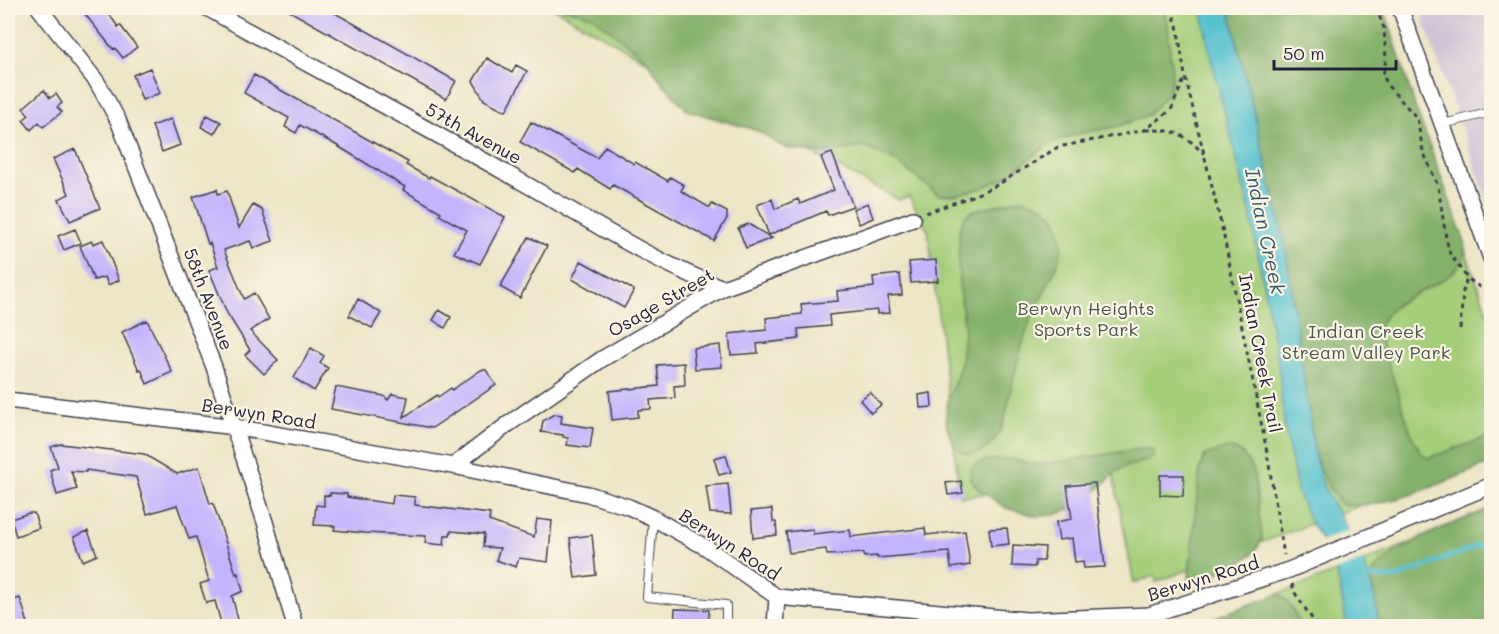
<svg xmlns="http://www.w3.org/2000/svg" width="1499" height="634" font-family="Mali,sans-serif">
	<style>
		.industrial { fill: #cabfd6 }
		.green { fill: #a5ce7a; stroke: #64785a; stroke-width: 1.5 }
		.forest { fill: #84b16a; stroke: #536a52; stroke-width: 1.5 }
		.water { fill: #55c1cf; stroke: #3c7285; stroke-width: 1.5 }
		.pier { fill: #ece5c6 }
		.lines { fill: none; stroke-linecap: round; stroke-linejoin: round }
		.stream { stroke: #55c1cf; stroke-width: 5 }
		.building { fill: #c4b3fd }
		.service-casing { stroke: #403f50; stroke-width: 10 }
		.minor-casing { stroke: #403f50; stroke-width: 18 }
		.path { stroke: #403f50; stroke-width: 3; stroke-dasharray: 4.5 4.5; stroke-linecap: butt }
		.service { stroke: #fff; stroke-width: 8 }
		.minor { stroke: #fff; stroke-width: 15 }
		.labels { text-anchor: middle; dominant-baseline: central; stroke-width: 4.5; stroke-linejoin: round; paint-order: stroke }
		.street-label { font-size: 18px; fill: #22223b; stroke: #fcf5e5 }
		.park-label { font-size: 18px; fill: #49564e; stroke: #fcf5e5 }
		.water-label { font-size: 20px; font-style: italic; fill: #345a6f; stroke: #fcf5e5 }
	</style>
	<rect width="100%" height="100%" fill="#fcf5e5"/>
	<filter id="ink" filterUnits="userSpaceOnUse"><feTurbulence type="fractalNoise" baseFrequency=".0167" numOctaves="2"/><feDisplacementMap in="SourceGraphic" scale="12" xChannelSelector="R" yChannelSelector="G"/><feConvolveMatrix kernelMatrix="1 2 1 2 8 2 1 2 1" color-interpolation-filters="sRGB"/></filter>
	<filter id="wash" filterUnits="userSpaceOnUse"><feTurbulence type="fractalNoise" baseFrequency=".008" numOctaves="4" result="noise"/><feDisplacementMap in="SourceGraphic" scale="24" xChannelSelector="R" yChannelSelector="G"/><feGaussianBlur stdDeviation="1.35" result="paint"/><feColorMatrix in="noise" values="0 0 0 0 0 0 0 0 0 0 0 0 0 0 0 0 0 1.4 0 .05"/><feComposite in="paint" operator="in"/></filter>
	<g filter="url(#wash)">
		<rect width="100%" height="100%" fill="#ece5c6"/>
		<path class="industrial" d="M1419 8H1491V212V211Z"/>
		<path class="green" d="M553 8H1377L1491 322V452L1410 487 1156 582 1155 575 1134 584 1113 472 1108 480 960 497 928 229H927L909 196 899 200 774 133Z
			M1491 512V626H1196Z"/>
		<path class="forest" d="M560 8H1163L1168 25 1172 76 1169 93 1148 115 1119 126 1078 134 1051 143 1005 177 983 188 954 195H939L895 161 865 147 822 153 785 148 758 131 687 110 663 84 646 59 592 16Z
			M1229 8H1384L1416 109 1466 245C1465 250 1465 255 1463 259 1448 292 1385 292 1378 332L1412 436 1421 453 1428 458 1491 436V463C1450 479 1385 512 1341 504L1330 489 1315 457 1285 244Z
			M1022 199C1049 204 1061 217 1062 245 1062 264 1036 304 1029 324 1021 346 1016 368 1011 390 1007 406 1005 428 994 441 974 464 953 455 947 427 942 405 955 386 960 366 963 355 963 341 964 330 964 318 961 305 960 293 958 276 958 243 960 226L965 216 975 210Z
			M1144 448 1151 449 1154 452 1153 457 1147 461 1124 467 1117 471 1082 505 1054 515 1037 516 1006 508 977 488 970 478 971 469 977 463 988 460 1013 459 1032 464 1052 463Z
			M1228 448 1241 452 1254 471 1262 538C1255 564 1215 573 1193 582L1189 580V575L1200 468 1205 455Z
			M1491 508V626H1379L1371 574C1395 543 1455 523 1491 508Z
			M1279 594C1291 603 1296 612 1299 626H1200L1223 614Z"/>
		<path class="water" d="M1201 8H1229L1285 244 1315 457 1325 490 1342 519 1363 560 1374 594 1379 626H1347L1337 573 1323 542 1309 520 1298 494 1284 424 1279 369 1250 212 1210 54Z"/>
		<path class="pier" d="M1351 529 1366 559 1333 572 1319 542Z"/>
		<g class="lines">
			<path class="stream" d="M1362 577 1396 578 1492 540"/>
		</g>
		<g id="blocks">
			<path class="building" d="M80 8H105L118 27 120 25 137 47 123 58 115 48 113 49Z
				M284 8H326L456 81 446 99Z
				M487 58 512 73 516 65 527 71 506 111 484 100 473 81Z
				M150 68 160 93 142 100 133 75Z
				M254 75 408 162 406 165 429 178 430 176 505 217 480 264 454 253 467 230 439 215 441 212 403 190 405 187 336 145 300 125 296 133 285 127 289 118 244 93Z
				M44 90 50 98 56 94 62 103 57 107 62 112 43 127 39 122 31 130 23 120 29 115 23 108Z
				M207 115 221 122 214 134 201 127Z
				M171 119 180 145 162 152 152 126Z
				M531 122 597 158 605 146 634 164 635 162 668 181 670 177 684 185 681 191 710 208 712 204 727 212V218L714 241 613 185 610 189 578 169 575 173 520 142Z
				M75 149 100 208 70 221 59 199 69 194 53 159Z
				M832 153 853 206 828 215 826 211 769 235 757 205 772 199 775 209 798 199 800 204 834 190 821 157Z
				M217 189 218 194 227 191 239 228 253 205 262 210 273 241 253 248 250 241 224 250 244 299 254 293 269 319 250 331 278 360 264 374 245 355 250 350 227 313 209 270 218 267 210 243 208 244 193 197Z
				M868 203 873 218 859 224 853 209Z
				M748 224 772 238 746 248 738 228Z
				M75 229 81 243 64 250 58 236Z
				M529 237 547 246 520 298 500 287Z
				M103 240 119 280 108 285 105 277 94 280 80 246 92 241 93 244Z
				M936 260 938 281 911 283 909 262Z
				M581 261 634 290 624 308 572 279Z
				M900 274 902 295 888 296 890 313 877 314V310L829 315 830 326 798 329 799 339 757 344 758 353 731 355 729 334 767 330 766 318 802 314 801 304 838 301 837 291 874 287 873 277Z
				M358 299 381 313 372 328 349 316Z
				M439 310 451 317 445 328 433 320Z
				M147 320 172 372 147 384 141 369 139 370 122 332Z
				M720 345 722 367 695 369 693 348Z
				M311 348 324 356 320 363 328 368 314 391 294 378Z
				M684 363 685 385 674 386 675 398 650 400 651 409 638 410V417L612 420 609 391 659 386 657 365Z
				M481 370H486L496 385 432 428 331 409 336 387 384 396 388 400 392 394 408 397 404 417 437 395 438 397 451 388 452 390Z
				M870 392 881 405 871 413 860 400Z
				M931 393 932 407 920 408 919 395Z
				M554 414 562 415 561 423 593 428 590 448 567 445 568 438 563 437V435L541 432 543 421Z
				M61 444 144 454 177 474 199 467 210 504 213 503 236 574 238 573 243 591 232 596 240 627H222L215 601 206 603 200 584 209 581 196 537 189 539 177 505 147 514 136 477 86 470V472L71 471 77 489 57 495 50 470 58 467 51 447Z
				M726 455 731 472 719 475 714 458Z
				M1160 475H1184L1183 496 1160 495Z
				M961 481 963 493 948 495 946 483Z
				M1095 483 1105 567 1084 568 1083 561 1075 562 1072 538 1059 540 1056 522 1072 519 1067 486Z
				M728 484 731 514 710 513 706 486Z
				M330 493 347 494V497L392 504 393 495 415 497V505L490 514 489 521 534 537 537 519 552 521 548 562 519 558 516 567 496 560 500 548 483 547 484 534 451 531 450 535H445L444 545 425 543 426 536 365 533 334 530 335 526 314 525 316 505 324 506V495L330 496Z
				M772 509 773 522H776L777 535 753 538 751 511Z
				M29 513H34L39 528 16 536 11 519Z
				M925 528 926 535 965 531 970 565 951 568 949 552 877 558V556L864 557V553L827 555 826 549 789 553 786 532 813 529V534L850 530 851 537Z
				M1007 528 1009 544 991 546 989 529Z
				M88 531 97 555 83 561 74 537Z
				M592 535 596 575 575 578 570 538Z
				M1013 545 1045 547 1044 561H1035V567L1012 566Z
				M20 598 28 623 18 627H8V602Z
				M675 609 709 610 708 627H674Z"/>
		</g>
	</g>
	<g filter="url(#ink)">
		<use href="#blocks" fill-opacity="0" stroke="#403f50" stroke-width="1.5"/>
		<g class="lines">
			<defs>
				<path id="service" d="M1443 124 1492 112
					M653 518 647 597 726 605V626"/>
				<path id="minor" d="M39 8 97 82 118 120 214 367 265 522 295 626
					M207 8C306 64 407 117 506 173 577 212 646 259 723 288
					M1400 8 1492 261
					M8 400 235 427 453 466 588 494 629 507 653 518 707 548 777 597 1027 620 1149 615 1289 570 1492 485
					M453 466 507 425 602 359 723 288 913 219
					M775 626 777 597"/>
			</defs>
			<use href="#service" class="service-casing"/>
			<use href="#minor" class="minor-casing"/>
			<path class="path" d="M1171 8 1177 25 1185 76 1223 232 1266 447 1284 555
				M1376 8 1384 28 1386 60 1383 75 1388 86 1417 118 1423 151 1438 186 1446 238 1450 254 1467 278 1492 296
				M1146 130C1176 130 1182 132 1204 154
				M926 213 975 195 999 184 1058 147 1145 130 1171 110 1185 77
				M1460 329 1463 291 1467 278
				M1292 584 1295 593 1317 626"/>
			<use href="#service" class="service"/>
			<use href="#minor" class="minor"/>
		</g>
	</g>
	<g class="labels">
		<g class="street-label">
			<text transform="translate(474 133) rotate(29)">57th Avenue</text>
			<text transform="translate(209 299) rotate(69)">58th Avenue</text>
			<text transform="translate(661 302) rotate(-30)">Osage Street</text>
			<text transform="translate(1261 353) rotate(79)">Indian Creek Trail</text>
			<text transform="translate(259 413) rotate(9)">Berwyn Road</text>
			<text transform="translate(730 544) rotate(33)">Berwyn Road</text>
			<text transform="translate(1203 578) rotate(-17)">Berwyn Road</text>
		</g>
		<g class="park-label">
			<text x="1086" y="308">Berwyn Heights<tspan x="1086" dy="21">Sports Park</tspan></text>
			<text x="1366" y="331">Indian Creek<tspan x="1366" dy="21">Stream Valley Park</tspan></text>
		</g>
		<g class="water-label">
			<text transform="translate(1266 231) rotate(78)">Indian Creek</text>
		</g>
	</g>
	<rect width="1499" height="634" fill="none" stroke="#fcf5e5" stroke-width="30"/>
	<path d="M1274 60v9h122v-9" fill="none" stroke="#22223b" stroke-width="3"/>
	<text x="1283" y="60" font-size="18" fill="#22223b" stroke="#fcf5e5" stroke-width="4.5" paint-order="stroke">50 m</text>
</svg>
